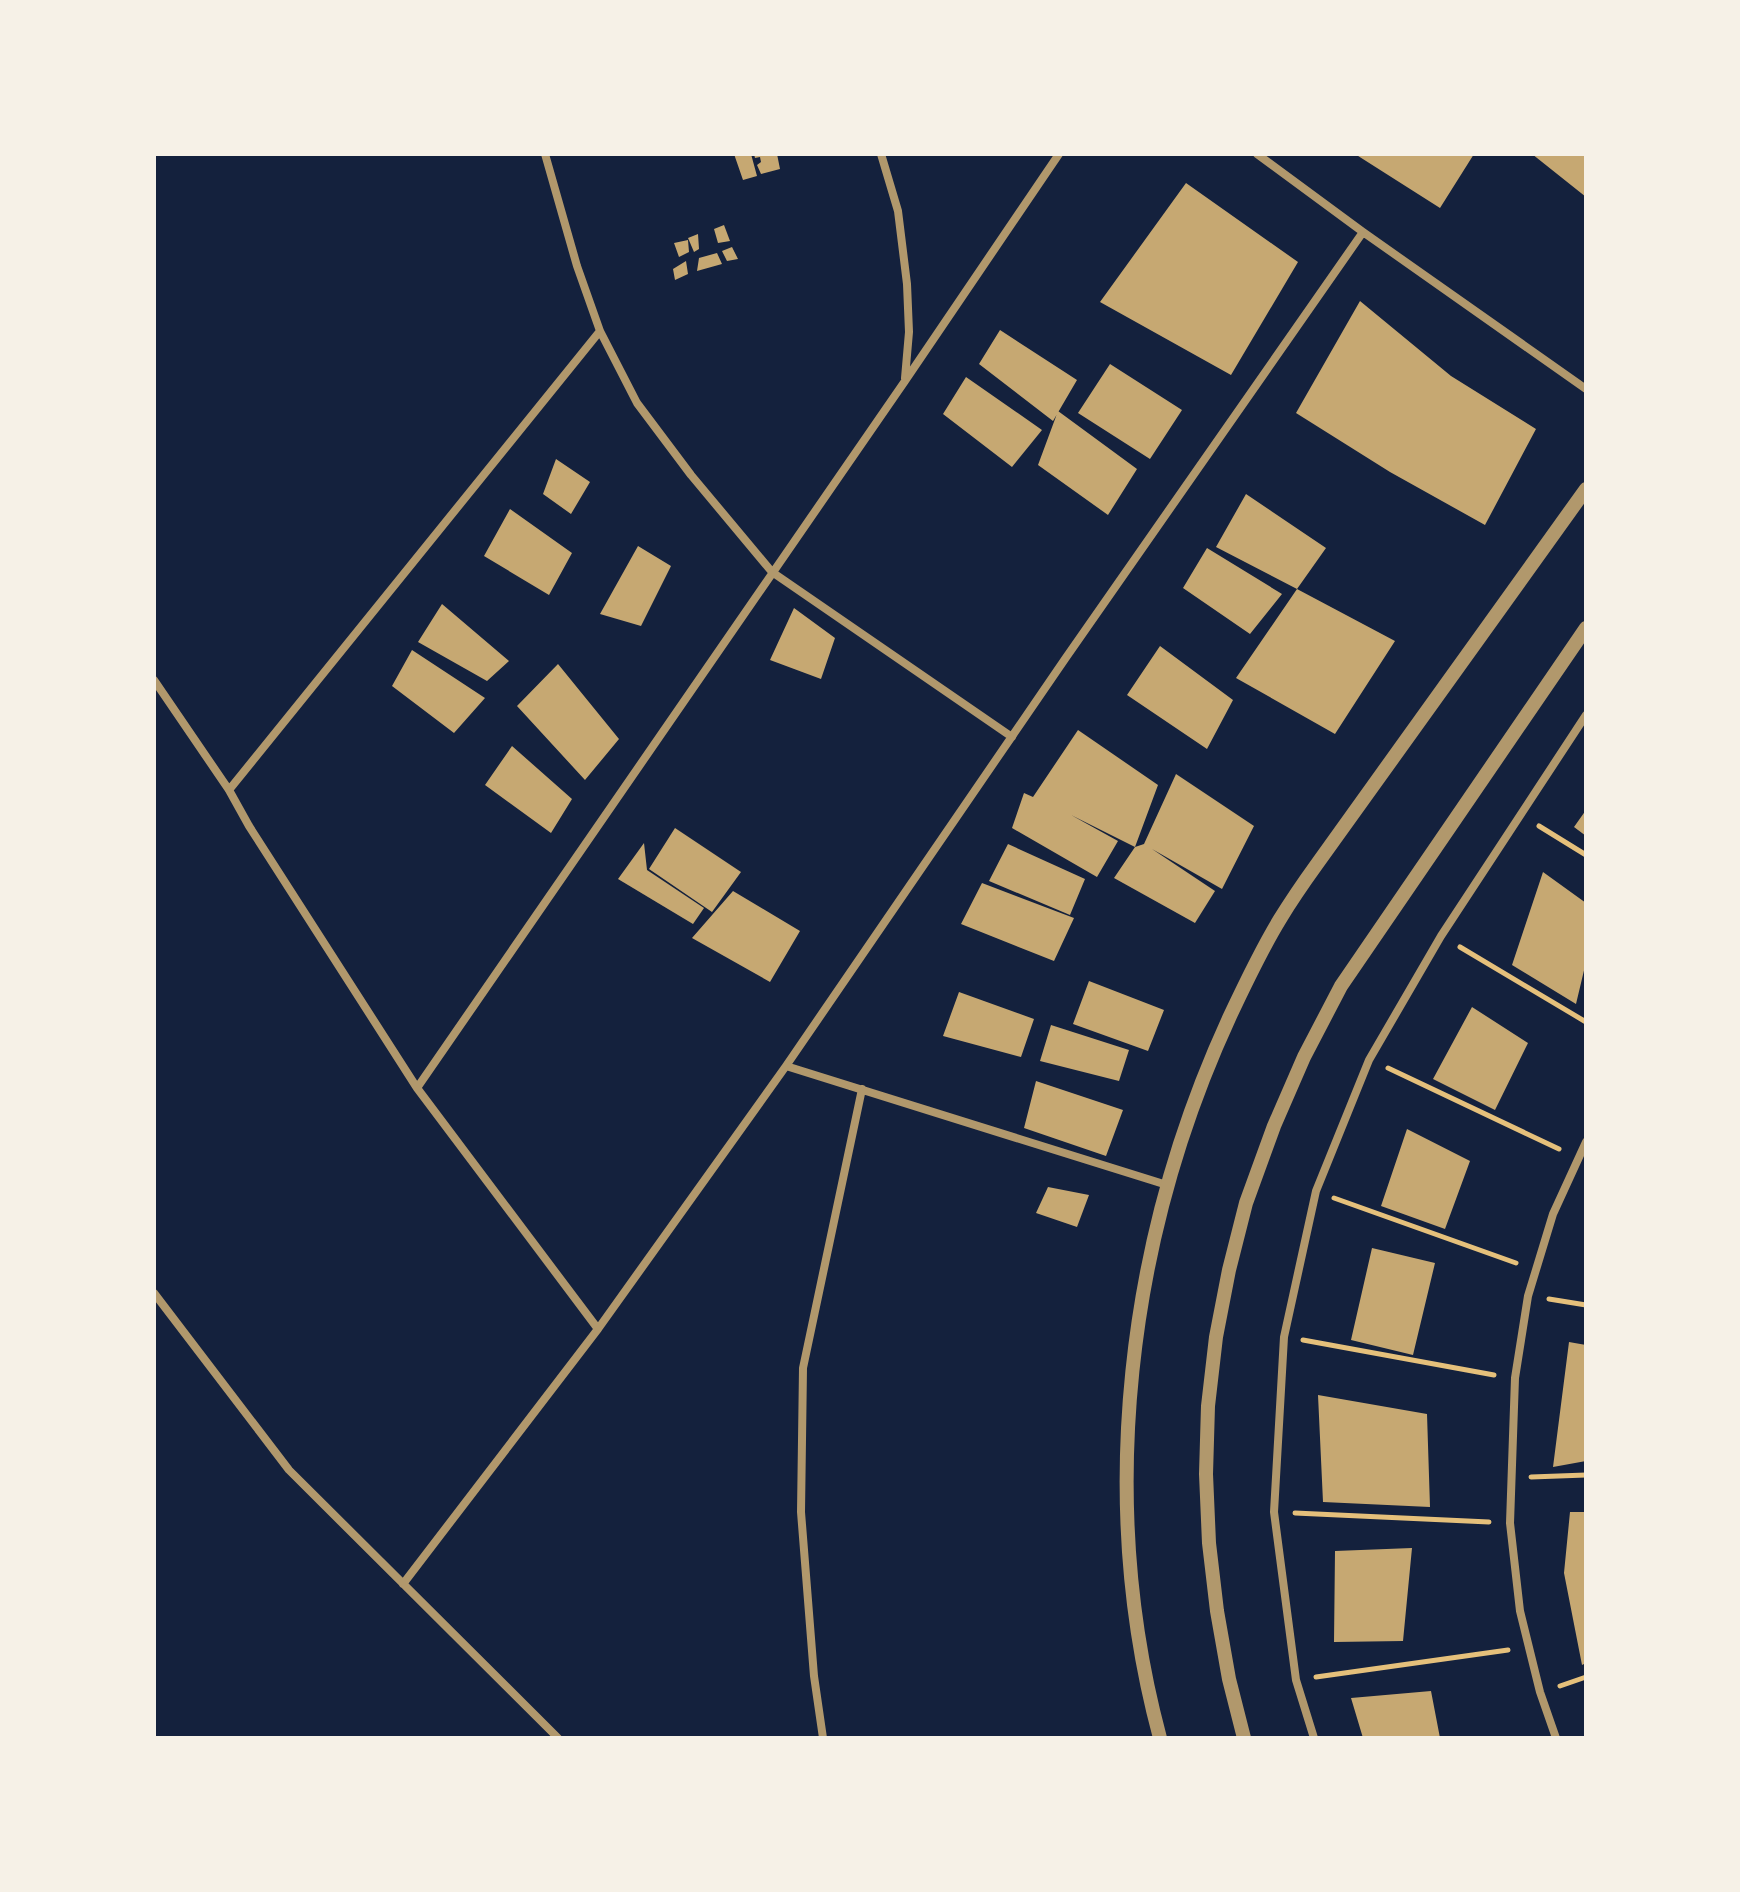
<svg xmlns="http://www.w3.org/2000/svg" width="1740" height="1892" font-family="Jost,sans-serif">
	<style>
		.building { fill: #c6a872 }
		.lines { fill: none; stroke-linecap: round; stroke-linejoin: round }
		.path { stroke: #e5c07b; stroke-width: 5 }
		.minor { stroke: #b1986c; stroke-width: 8 }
		.tertiary { stroke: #b1986c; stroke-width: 14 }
	</style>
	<rect width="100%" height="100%" fill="#14213d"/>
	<path class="building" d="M734 154H751L757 176 743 180Z
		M754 154H777L780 169 761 174 757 165 761 162 760 157 755 158Z
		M1355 154H1474L1440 208Z
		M1532 154H1586V197Z
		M1186 183 1298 262 1231 375 1100 302Z
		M724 225 730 241 718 243 714 229Z
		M698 234 699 249 694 252 688 238Z
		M688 240 689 252 679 257 674 243Z
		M732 247 738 259 727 261 722 251Z
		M717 253 722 264 697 271 699 258Z
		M686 261 688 274 675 280 673 269Z
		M1360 301 1451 376 1536 429 1485 525 1390 472 1296 413Z
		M1000 330 1077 380 1053 421 979 364Z
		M1110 364 1182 410 1150 459 1078 413Z
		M966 377 1042 430 1012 467 943 414Z
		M1058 411 1137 469 1108 515 1038 465Z
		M556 459 590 482 571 514 543 494Z
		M1246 494 1326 548 1297 589 1395 641 1335 734 1236 678 1297 589 1216 547Z
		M510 509 572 553 549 595 484 556Z
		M638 546 671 566 641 626 600 614Z
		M1207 548 1282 594 1250 634 1183 588Z
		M442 604 509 661 487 681 418 642Z
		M794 608 835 638 821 679 770 660Z
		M1160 646 1233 700 1207 749 1127 695Z
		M412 650 485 698 454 733 392 686Z
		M558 664 619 739 585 780 517 706Z
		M1078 730 1158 785 1135 847 1071 815 1118 841 1097 877 1012 828 1024 793 1033 797Z
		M512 746 572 799 551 833 485 785Z
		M1176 774 1254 826 1222 889 1152 849 1215 891 1195 923 1114 878 1135 847 1144 844Z
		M1586 810V836L1574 827Z
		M675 828 741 872 712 912 649 869Z
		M644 843 647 870 704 908 693 924 618 879Z
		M1008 844 1085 879 1070 915 989 881Z
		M1543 872 1586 903V962L1576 1004 1512 965Z
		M982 883 1074 918 1054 961 961 924Z
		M733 891 800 931 770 982 692 938Z
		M1089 981 1164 1010 1148 1051 1073 1024Z
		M959 992 1034 1019 1021 1057 943 1036Z
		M1472 1007 1528 1043 1495 1110 1433 1079Z
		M1051 1025 1129 1050 1119 1081 1040 1061Z
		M1036 1081 1123 1110 1106 1156 1024 1128Z
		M1407 1129 1470 1161 1445 1229 1381 1206Z
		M1048 1187 1089 1195 1077 1227 1036 1213Z
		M1372 1248 1435 1263 1413 1355 1351 1340Z
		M1569 1342 1586 1345V1461L1553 1467Z
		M1318 1395 1427 1414 1430 1507 1323 1502Z
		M1570 1512H1586V1663L1582 1665 1564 1573Z
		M1412 1548 1403 1641 1334 1642 1335 1551Z
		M1431 1691 1440 1738H1363L1351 1698Z"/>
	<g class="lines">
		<path class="path" d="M1539 826 1586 855
			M1460 947 1586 1022
			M1388 1068 1559 1149
			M1334 1198 1516 1263
			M1549 1299 1586 1305
			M1303 1340 1494 1375
			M1531 1477 1586 1475
			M1295 1513 1489 1522
			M1316 1677 1508 1650
			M1560 1686 1586 1677"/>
		<path class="minor" d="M545 154 577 266 600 331 637 403 691 475 772 572 1012 737
			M881 154 898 211 907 284 909 332 905 378
			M1257 154 1363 232 1586 389
			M154 680 229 790 249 826 417 1088 598 1329
			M229 790 600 331
			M786 1066 1167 1185
			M417 1088 905 381 1059 154
			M154 1293 289 1470 558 1738
			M403 1584 598 1329 786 1066 1065 659 1363 232
			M823 1738 814 1676 801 1512 803 1368 862 1089
			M1314 1738 1296 1680 1274 1512 1284 1337 1316 1191 1369 1060 1441 936 1586 715
			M1556 1738 1540 1692 1520 1611 1510 1523 1515 1378 1528 1296 1553 1214 1586 1142"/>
		<path class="tertiary" d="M1160 1738C1096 1500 1127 1239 1230 1016 1245 984 1261 950 1280 919 1291 901 1304 882 1317 864L1586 489
			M1244 1738 1229 1679 1217 1611 1209 1543 1206 1474 1208 1406 1216 1337 1229 1270 1246 1203 1274 1126 1304 1057 1341 986 1586 628"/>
	</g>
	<rect width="1740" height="1892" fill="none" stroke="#f6f1e7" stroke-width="312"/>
</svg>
